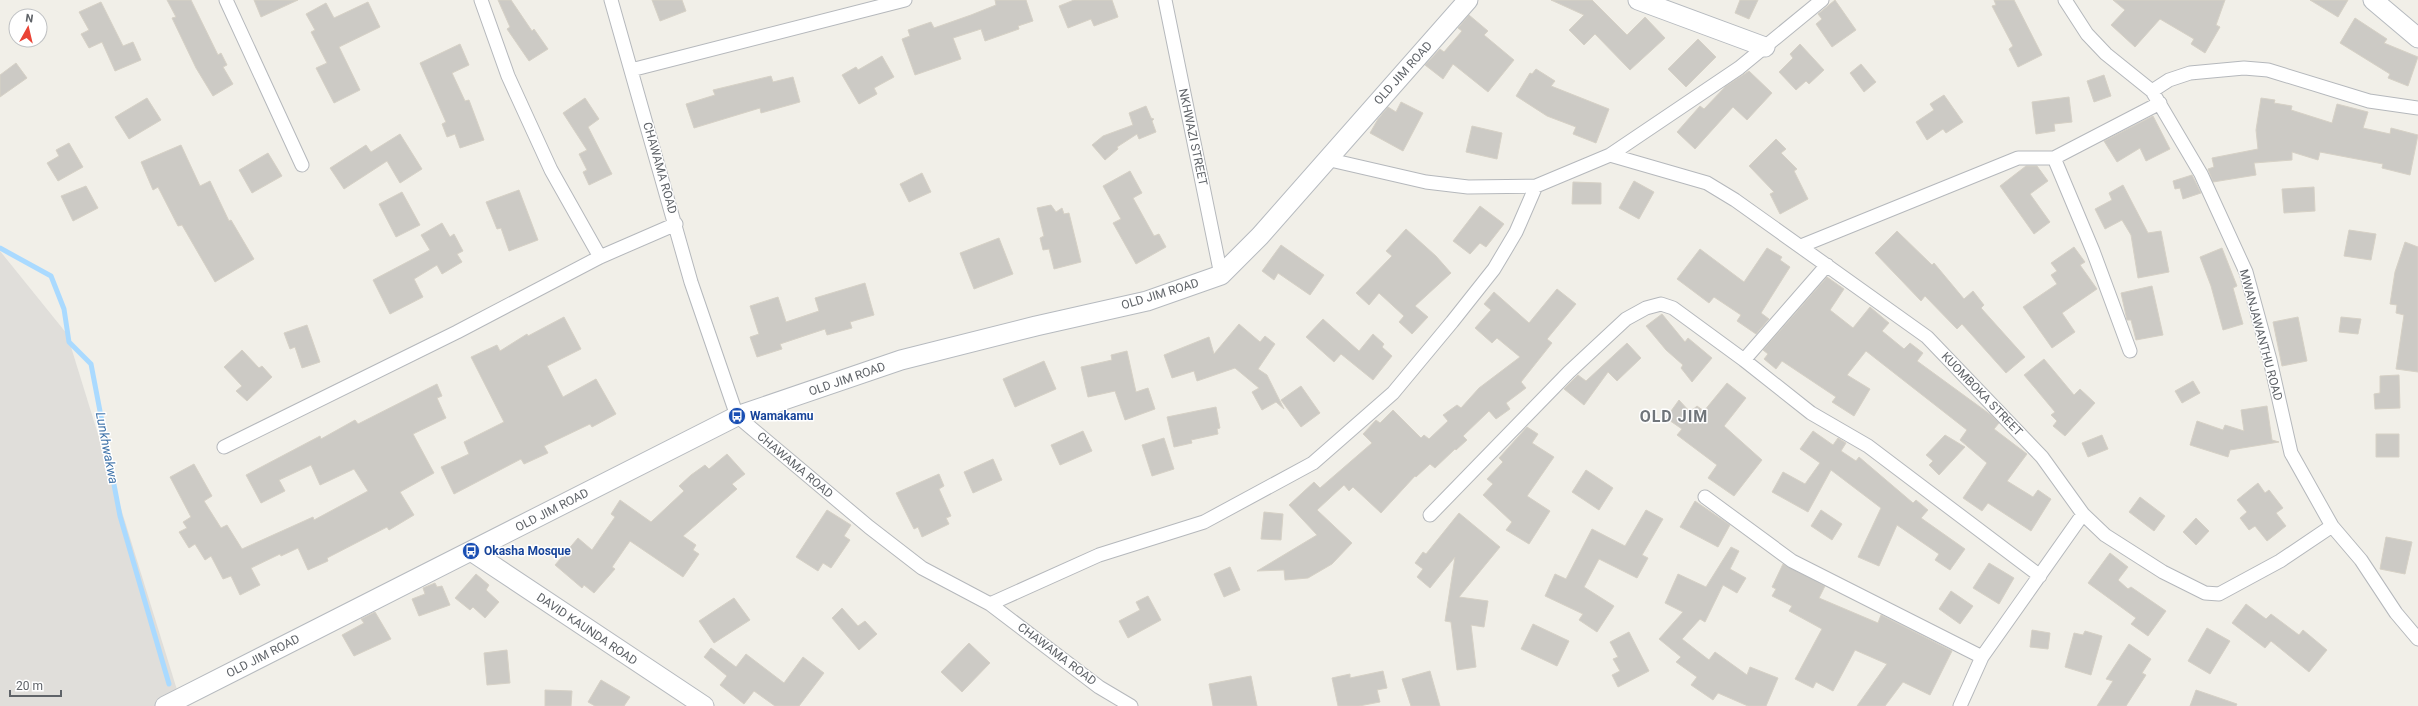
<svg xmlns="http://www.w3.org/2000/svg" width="2418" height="706" font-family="Roboto,sans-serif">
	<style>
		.industrial { fill: #e0deda }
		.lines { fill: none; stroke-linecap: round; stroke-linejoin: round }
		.stream { stroke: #aadaff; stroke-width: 5 }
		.building { fill: #cccac5; stroke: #d6d1c6 }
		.street-casing { stroke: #b5b8bc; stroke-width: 15 }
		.secondary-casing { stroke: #b6babf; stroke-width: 21 }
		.street { stroke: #fff; stroke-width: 13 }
		.secondary { stroke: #fff; stroke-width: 19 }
		.labels { text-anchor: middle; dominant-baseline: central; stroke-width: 3; stroke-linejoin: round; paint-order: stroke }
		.street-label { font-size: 12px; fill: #5f6368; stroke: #fff }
		.transit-label { font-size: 12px; font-weight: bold; fill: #164399; stroke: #fff; text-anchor: start }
		.water-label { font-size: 13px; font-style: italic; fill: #4174aa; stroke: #fff }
		.district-label { font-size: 16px; font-weight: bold; letter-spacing: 1px; fill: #70757a; stroke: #fff }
	</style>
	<rect width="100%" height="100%" fill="#f1efe8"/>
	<path class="industrial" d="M0 251 67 334 182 706H0Z"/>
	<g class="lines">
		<path class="stream" d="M0 248 51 276 64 309 69 342 91 364 120 516 169 684"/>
	</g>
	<path class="building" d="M167 0H191L218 55 221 53 227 65 223 67 233 84 213 96 196 68 172 18 176 17Z
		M254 0H298L261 17Z
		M498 0H511L532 31 534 29 548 49 529 61 507 29 510 27Z
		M652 0H682L686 11 660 21Z
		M995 0H1026L1033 21 1018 26 1019 29 985 41 981 29 953 38 961 59 915 75 902 39 910 36 908 30 931 22 934 28 971 15 996 5Z
		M1074 0H1112L1118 17 1094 26 1091 19 1068 28 1059 6Z
		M1551 0H1592L1627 35 1645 17 1665 38 1630 70 1595 34 1584 45 1569 30 1584 15Z
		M1740 0H1758L1749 19 1735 13Z
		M1835 0 1856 30 1832 47 1816 24 1822 19 1818 14Z
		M1994 0H2014L2042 55 2018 67 2009 49 2013 46 1992 6 1996 5Z
		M2113 0H2225L2216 25 2220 27 2205 53 2191 44 2194 39 2160 19 2135 47 2111 25 2125 10Z
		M2310 0H2348L2338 17Z
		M101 2 123 46 133 42 141 60 115 71 102 42 89 48 81 34 89 30 79 12Z
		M368 2 380 27 339 47 360 90 334 103 316 68 327 63 311 32 315 30 306 14 326 3 334 18Z
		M1469 15 1488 31 1484 35 1514 60 1488 92 1453 64 1443 79 1425 65 1440 49 1444 52 1462 31 1458 28Z
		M2355 18 2387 39 2384 43 2418 57 2408 86 2388 78 2390 74 2340 43Z
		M1698 39 1716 57 1686 87 1668 69Z
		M460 44 469 65 452 73 465 101 469 100 484 140 460 148 455 134 447 137 442 124 446 122 420 63Z
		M1800 44 1824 70 1809 84 1806 81 1796 90 1779 72 1793 58 1790 54Z
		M882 56 894 77 874 88 877 94 859 104 842 75 856 67 858 70Z
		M16 63 27 78 0 97V75Z
		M1861 64 1876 82 1864 92 1850 73Z
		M1536 69 1555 81 1551 86 1609 109 1596 143 1573 134 1576 127 1547 116 1516 96 1530 73 1532 74Z
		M1749 71 1772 93 1747 120 1733 107 1695 149 1677 132 1700 106 1704 109 1726 86Z
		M2104 75 2111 96 2094 102 2087 81Z
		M771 76 773 82 793 77 800 102 761 113 760 108 694 128 686 104 715 95 713 90Z
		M1944 95 1963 122 1946 133 1943 129 1927 140 1916 122 1934 110 1930 104Z
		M2069 97 2072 122 2054 124 2055 131 2036 134 2032 102Z
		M147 98 161 120 129 139 115 117Z
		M585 98 599 119 588 127 612 174 589 185 583 172 587 170 579 154 587 150 563 113Z
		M2261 98 2275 100 2274 103 2292 106 2291 110 2332 123 2337 104 2368 112 2363 128 2390 134 2391 128 2418 135 2410 175 2382 168 2383 164 2320 152 2318 160 2292 152V160L2254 163 2256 175 2213 182 2208 169 2214 167 2212 158 2258 149 2256 130Z
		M1401 102 1423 113 1403 151 1370 133 1378 119 1388 107 1396 112Z
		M1146 106 1151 118 1154 119 1152 121 1156 132 1139 139 1137 134 1117 147 1118 149 1105 160 1092 145 1103 136 1133 125 1129 113Z
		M2153 116 2170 149 2146 161 2140 148 2117 162 2104 141Z
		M1472 126 1502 133 1497 159 1466 152Z
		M400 134 422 169 400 183 387 161 344 189 330 168 366 145 371 152Z
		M1776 139 1786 149 1781 153 1797 169 1794 171 1808 199 1780 214 1770 194 1774 192 1749 166Z
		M69 143 83 167 58 181 47 163 59 156 56 150Z
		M181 145 200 186 210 181 229 221 231 220 254 259 215 282 182 225 178 226 158 187 153 190 141 162Z
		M268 153 282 176 252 193 239 170Z
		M2026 166H2037L2048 181 2030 194 2050 222 2034 234 2000 186Z
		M1130 171 1142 193 1133 198 1154 236 1159 234 1166 247 1136 264 1113 223 1121 219 1103 186Z
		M922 173 931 192 909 202 900 184Z
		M2192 175 2201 193 2183 199 2180 188 2175 189 2173 181Z
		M1634 181 1654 192 1639 219 1619 208Z
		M1573 182 1601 183V204H1572Z
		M2123 185 2148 233 2161 231 2169 272 2138 278 2131 235 2122 220 2105 229 2095 209 2112 200 2109 193Z
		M86 186 98 208 73 221 61 196Z
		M2314 187 2315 211 2284 213 2282 189Z
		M519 190 538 240 509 251 501 228 497 229 486 202Z
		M402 192 420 225 396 237 379 204Z
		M1051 205 1056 212 1062 208 1064 214 1069 213 1081 262 1054 269 1049 249 1043 250 1040 238 1044 236 1037 208Z
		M1480 206 1504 224 1486 247 1480 243 1470 254 1453 241Z
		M442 223 450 237 454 234 463 251 457 254 462 262 442 274 437 265 414 279 423 297 390 314 373 280 430 250 421 235Z
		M1406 229 1436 256 1451 273 1415 306 1428 317 1412 334 1399 322 1404 316 1379 293 1369 305 1356 293 1392 256 1386 251Z
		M2349 230 2376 234 2371 260 2344 256Z
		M1897 231 1932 265 1934 263 1964 299 1973 291 1984 305 1981 308 2025 357 2006 373 1962 324 1957 329 1925 296 1921 301 1875 253Z
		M999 238 1013 274 974 289 960 253Z
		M2405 242 2418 247V372L2396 369 2404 315 2396 313 2397 305 2390 304 2395 272Z
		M1281 245 1324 275 1310 295 1278 273 1274 280 1262 271Z
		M2074 247 2085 262 2080 265 2097 289 2062 313 2075 332 2052 348 2023 307 2057 284 2051 275 2057 271 2051 263Z
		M1767 248 1782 257 1780 260 1790 267 1761 313 1769 319 1756 334 1737 321 1741 315 1714 297 1709 303 1677 279 1700 249 1744 282Z
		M2222 248 2237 286 2233 288 2243 324 2223 330 2211 286 2200 257Z
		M1827 277 1844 289 1830 310 1853 328 1870 307 1889 323 1882 331 1904 349 1910 343 1923 353 1917 361 1991 415 1999 423 1994 429 2027 454 2007 481 2033 497 2038 490 2051 499 2031 531 1988 503 1982 511 1963 498 1987 463 1960 440 1967 430 1866 351 1847 375 1870 389 1854 416 1832 402 1836 397 1782 361 1776 369 1764 359 1768 354 1763 350Z
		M865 283 874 315 850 322 852 328 827 335 825 329 780 344 782 349 757 357 750 337 759 334 750 306 778 297 786 322 819 311 815 298Z
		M2152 286 2163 335 2136 340 2131 320H2127L2121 293Z
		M1557 289 1576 304 1547 339 1552 343 1521 382 1526 388 1506 403 1510 409 1496 419 1489 411 1463 436 1467 440 1456 450 1455 449 1435 468 1430 464 1416 477 1415 476 1381 513 1353 487 1349 491 1344 485 1317 510 1352 543 1332 564 1308 578 1285 580 1284 570 1257 571 1317 535 1289 505 1314 482 1320 488 1372 443 1363 434 1376 420 1380 423 1393 410 1421 438 1424 435 1429 439 1448 421 1443 415 1457 405 1461 408 1479 388 1520 357 1497 338 1492 343 1475 328 1491 310 1484 304 1494 292 1529 323Z
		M1662 314 1685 342 1688 338 1712 358 1692 382 1681 368 1683 365 1666 350 1646 326Z
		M564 317 581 349 547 366 563 397 596 379 616 414 592 427 590 424 544 446 548 453 524 464 521 459 454 494 441 467 469 454 464 442 504 422 471 357 497 345 500 351 527 334 528 336Z
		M2298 317 2307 361 2282 366 2273 322Z
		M2341 317 2361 319 2358 334 2339 332Z
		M1323 319 1359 351 1373 334 1384 344 1382 347 1392 356 1373 380 1341 354 1334 362 1306 337Z
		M1239 324 1260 342 1265 336 1275 344 1258 369 1267 375 1284 409 1276 402 1262 410 1252 392 1259 388 1235 368 1197 381 1194 371 1172 378 1164 355 1209 337 1214 354Z
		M307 325 320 362 302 368 295 347 290 349 284 333Z
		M1627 343 1641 358 1617 381 1608 372 1584 405 1564 389 1578 375 1586 381Z
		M242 350 259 368 262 366 272 377 247 401 236 391 242 386 224 367Z
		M1127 351 1136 392 1148 388 1155 409 1125 420 1115 391 1088 397 1081 367 1112 360 1111 355Z
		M2044 359 2074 395 2080 389 2095 403 2065 436 2053 426 2057 421 2051 415 2055 412 2024 375Z
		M1044 361 1056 389 1015 407 1003 379Z
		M2399 375 2400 408 2375 409 2374 394 2380 393V376Z
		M2193 381 2200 393 2182 403 2175 391Z
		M1727 383 1746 398 1724 426 1762 460 1734 496 1708 478 1717 465 1677 435 1682 429 1666 418 1679 400 1690 412 1697 406 1704 411Z
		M437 384 442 396 437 398 446 418 413 434 434 473 400 492 414 515 389 530 387 527 327 558 328 561 308 570 298 548 281 556 280 554 251 568 260 585 240 595 231 576 223 579 211 556 205 560 195 544 189 548 179 532 187 528 183 522 191 517 170 477 194 464 212 496 204 501 221 528 227 525 242 549 313 517 314 520 368 491 354 469 320 485 311 465 279 480 285 491 261 503 246 475 320 436 321 439 355 420 358 424Z
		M1301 386 1320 413 1301 427 1281 400Z
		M2267 406 2272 440 2279 442 2230 450 2228 457 2190 445 2197 421 2223 430 2225 425 2244 431 2241 410Z
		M1216 407 1220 428 1217 429 1218 434 1191 440 1192 443 1174 447 1167 417Z
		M1527 427 1538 434 1532 443 1554 457 1527 496 1550 511 1529 544 1506 530 1512 522 1483 495 1493 484 1487 479 1503 462 1499 458Z
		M1083 431 1092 451 1060 465 1051 445Z
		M1813 431 1833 445 1838 438 1846 443 1841 451 1856 461 1859 457 1913 503 1916 500 1928 510 1921 518 1965 549 1950 570 1935 560 1939 554 1897 525 1879 566 1858 557 1881 508 1831 470 1808 512 1772 492 1783 472 1805 484 1820 463 1800 449Z
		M2376 434H2399V457H2376Z
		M1945 435 1965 447 1939 475 1929 465 1933 461 1926 455Z
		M2102 435 2108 449 2088 457 2082 443Z
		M1164 438 1174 469 1152 476 1142 445Z
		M727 454 745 474 732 484 737 489 683 536 696 545 693 550 699 554 683 577 630 541 612 567 615 569 594 593 584 585 582 588 555 565 578 538 592 550 615 517 611 514 620 500 651 522 684 491 679 486 691 475 705 465 709 469Z
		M993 459 1002 480 973 493 964 472Z
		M1586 470 1613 488 1599 510 1572 492Z
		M939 474 944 486 939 489 951 516 946 518 949 524 922 537 918 527 914 529 896 493Z
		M2258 483 2265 493 2269 490 2283 508 2276 513 2286 526 2267 541 2255 526 2249 530 2240 518 2247 512 2237 500Z
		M2140 497 2165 516 2154 531 2129 512Z
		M1695 501 1730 525 1718 547 1680 527Z
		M827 510 851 525 844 536 850 540 831 568 823 563 818 571 796 557Z
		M1646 510 1663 519 1642 555 1648 558 1637 578 1599 559 1584 587 1614 606 1597 632 1579 620 1583 614 1545 596 1555 574 1566 579 1592 529 1625 546Z
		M1821 510 1842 524 1832 540 1811 526Z
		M1264 512 1283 514 1281 540 1261 539Z
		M1459 513 1500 547 1459 597 1488 601 1484 627 1471 625 1476 667 1457 670 1451 622 1445 621 1455 557 1430 588 1417 577 1423 569 1415 563 1423 552 1426 554Z
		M2196 518 2209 531 2196 545 2183 532Z
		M2386 537 2412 542 2405 574 2380 569Z
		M1731 547 1739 551 1730 569 1746 578 1737 593 1723 585 1705 622 1700 619 1682 639 1709 660 1715 652 1747 675 1750 667 1778 678 1766 706H1748L1718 693 1713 700 1691 685 1697 677 1676 662 1681 657 1659 639 1683 612 1665 603 1678 574 1706 587Z
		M2110 553 2128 567 2118 580 2128 589 2131 587 2166 611 2148 636 2131 624 2136 618 2088 583Z
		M1989 563 2014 578 1999 604 1973 588Z
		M1783 564 1825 586 1819 598 1878 623 1881 615 1952 651 1930 695 1903 682 1885 706H1857L1887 664 1855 650 1833 691 1816 682 1813 688 1795 679 1822 629 1789 611 1792 606 1772 596 1776 589 1772 587Z
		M1230 567 1240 590 1224 597 1214 574Z
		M476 574 489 585 486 590 499 602 485 618 473 607 470 610 455 598Z
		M435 583 437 587 442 586 450 605 419 616 412 599 425 594 423 588Z
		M1951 591 1973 606 1960 624 1939 609Z
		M1148 596 1161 620 1128 638 1119 621 1140 610 1136 602Z
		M734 598 750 620 714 643 699 621Z
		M2246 604 2266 619 2271 614 2299 635 2303 630 2327 650 2309 672 2271 641 2265 648 2232 623Z
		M842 608 858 626 865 621 877 634 859 650 832 618Z
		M375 612 391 639 354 656 342 635 364 623 361 619Z
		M1533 624 1569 641 1557 666 1521 649Z
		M2207 628 2230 641 2210 674 2188 661Z
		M2032 630 2050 633 2048 649 2030 647Z
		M2085 631 2102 636 2091 675 2065 667 2074 633 2083 635Z
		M1629 632 1649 671 1618 687 1612 675 1620 671 1613 659 1618 657 1610 642Z
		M969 643 990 663 962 692 941 672Z
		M2129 644 2151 659 2142 673 2146 675 2126 706H2097L2113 681 2106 679Z
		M711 648 736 667 746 654 784 683 803 657 824 673 799 706H775L754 691 744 704 720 685 727 676 704 657Z
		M507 650 510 683 487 685 484 653Z
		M1383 671 1387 688 1377 690 1380 702 1359 706H1338L1332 678 1350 674V678Z
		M1430 671 1440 706H1411L1402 679Z
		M1251 676 1257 706H1213L1209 684Z
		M601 680 630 697 624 706H595L588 702Z
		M545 690 572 691 571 706H545Z
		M2196 690 2237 704 2236 706H2190Z"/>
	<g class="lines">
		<defs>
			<path id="street" d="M226 0 302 165
				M481 0 508 76 551 170 600 257
				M611 0 691 282 737 416 869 527 922 568 990 604 1099 687 1131 706
				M1165 0 1221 275
				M2065 0 2087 34 2106 54 2152 91 2201 174 2246 272 2270 360 2291 453 2332 526 2361 560 2396 613 2418 639
				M631 70 905 0
				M2152 91 2169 80 2190 73 2244 68 2268 70 2369 101 2418 108
				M1610 155 1707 183 1735 200 1927 337 2042 457 2083 514 2105 535 2163 572 2205 593 2219 594 2280 561 2332 526
				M2054 158 2093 251 2130 351
				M1326 159 1426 182 1468 187 1536 186 1610 155 1739 68 1822 0
				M1801 246 2018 158H2054L2160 103
				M1744 360 1827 265
				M224 447 457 332 600 257 676 224
				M1705 497 1792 561 1982 657
				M1430 515 1569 372 1626 319 1646 308 1661 304 1673 308 1744 360 1811 413 1868 446 2040 576
				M990 604 1099 555 1204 522 1313 463 1393 393 1452 322 1494 269 1516 232 1536 186
				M1960 706 1982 657 2083 514"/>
			<path id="secondary" d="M1638 0 1765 47
				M2373 0 2418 38
				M471 551 704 706
				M165 706 737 416 901 360 1036 326 1147 301 1221 275 1260 236 1468 0"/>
		</defs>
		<use href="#street" class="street-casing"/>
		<use href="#secondary" class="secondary-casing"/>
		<use href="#street" class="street"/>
		<use href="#secondary" class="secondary"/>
	</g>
	<defs>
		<symbol id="bus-disc" viewBox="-11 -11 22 22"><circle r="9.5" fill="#1a4fb4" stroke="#fff"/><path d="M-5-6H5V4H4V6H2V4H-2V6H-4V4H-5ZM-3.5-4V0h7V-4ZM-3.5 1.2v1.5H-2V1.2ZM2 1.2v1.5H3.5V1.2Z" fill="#fff"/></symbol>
	</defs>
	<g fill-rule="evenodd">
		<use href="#bus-disc" x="727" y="406" width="20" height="20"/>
		<use href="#bus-disc" x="461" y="541" width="20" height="20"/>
	</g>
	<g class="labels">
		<g class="street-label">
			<text transform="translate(1403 73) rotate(-48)">OLD JIM ROAD</text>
			<text transform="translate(1193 137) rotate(78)">NKHWAZI STREET</text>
			<text transform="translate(660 168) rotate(74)">CHAWAMA ROAD</text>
			<text transform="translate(1160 294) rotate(-17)">OLD JIM ROAD</text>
			<text transform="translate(2261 335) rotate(75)">MWANJAWANTHU ROAD</text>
			<text transform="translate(847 379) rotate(-19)">OLD JIM ROAD</text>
			<text transform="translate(1982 394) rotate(46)">KUOMBOKA STREET</text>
			<text transform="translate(795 465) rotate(40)">CHAWAMA ROAD</text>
			<text transform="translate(552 510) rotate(-27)">OLD JIM ROAD</text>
			<text transform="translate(587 629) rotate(34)">DAVID KAUNDA ROAD</text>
			<text transform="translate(1057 654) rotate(37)">CHAWAMA ROAD</text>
			<text transform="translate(263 656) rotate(-27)">OLD JIM ROAD</text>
		</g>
		<g class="transit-label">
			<text x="750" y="416">Wamakamu</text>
			<text x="484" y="551">Okasha Mosque</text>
		</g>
		<g class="water-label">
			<text transform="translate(107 448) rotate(79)">Lunkhwakwa</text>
		</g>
		<g class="district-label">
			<text x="1674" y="416">OLD JIM</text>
		</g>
	</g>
	<g transform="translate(28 28) rotate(8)"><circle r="19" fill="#ffffff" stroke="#bfc1c3"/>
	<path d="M0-3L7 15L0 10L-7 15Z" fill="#ea4335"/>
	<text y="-6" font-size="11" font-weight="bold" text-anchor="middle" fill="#5f6368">N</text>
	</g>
	<path d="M10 690v6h51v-6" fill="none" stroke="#5f6368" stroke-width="2"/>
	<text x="16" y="690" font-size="12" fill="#5f6368" stroke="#ffffff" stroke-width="3" paint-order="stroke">20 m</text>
</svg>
